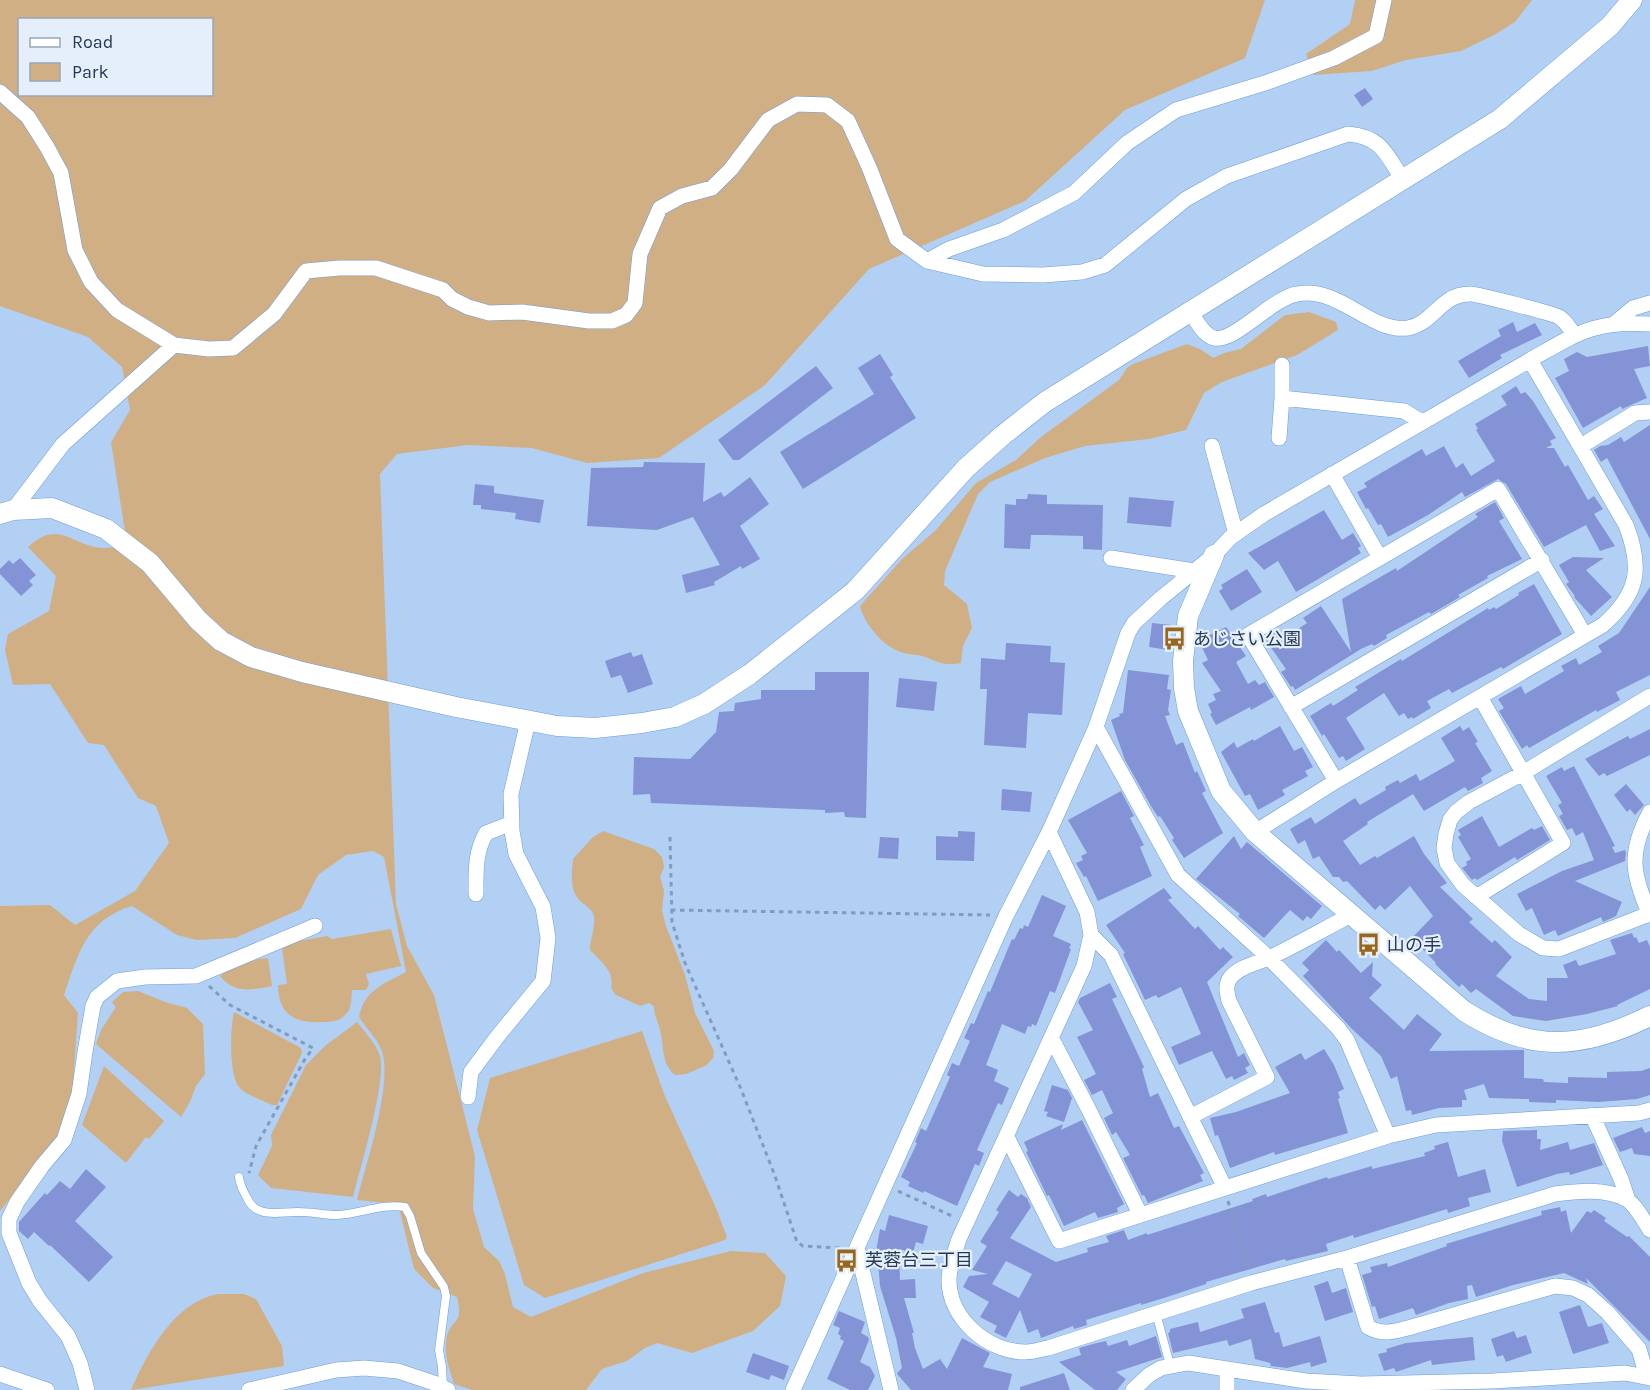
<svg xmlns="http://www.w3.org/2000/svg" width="1650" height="1390" font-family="Karla,'Noto Sans JP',sans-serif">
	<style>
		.green { fill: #d1af85; fill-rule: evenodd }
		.building { fill: #8393d5; fill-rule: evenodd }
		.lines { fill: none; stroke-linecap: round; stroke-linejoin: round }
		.service-casing { stroke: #6c9dd6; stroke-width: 9 }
		.minor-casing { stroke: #6c9dd6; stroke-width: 16 }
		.tertiary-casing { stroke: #6c9dd6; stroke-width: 21 }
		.path { stroke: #819cbc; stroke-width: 3; stroke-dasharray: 4.5 4.5; stroke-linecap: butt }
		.service { stroke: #fff; stroke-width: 8 }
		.minor { stroke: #fff; stroke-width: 15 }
		.tertiary { stroke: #fff; stroke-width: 20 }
		.labels { text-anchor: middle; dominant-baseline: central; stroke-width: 4.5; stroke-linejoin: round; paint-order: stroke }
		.poi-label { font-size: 18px; fill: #253a52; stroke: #e5effb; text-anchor: start }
	</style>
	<rect width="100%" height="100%" fill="#b2d0f4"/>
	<path class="green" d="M0 0H1265L1245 58 1125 110 1025 201 869 269 765 385 659 458 587 463 532 448 468 445 397 454 380 474 396 904 407 946 434 995 475 1156 473 1209 484 1247 499 1261 505 1274 513 1307 531 1317 643 1273 731 1251 765 1253 786 1276 780 1306 753 1331 692 1353 657 1343 645 1348 627 1361 602 1369 586 1390H472L454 1384C449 1367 443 1354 447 1336 452 1317 464 1326 457 1297L433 1288 414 1269 398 1204 357 1200C365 1167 396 1075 380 1047 375 1036 365 1027 359 1017 364 990 384 984 406 972L384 857 373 851 346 855 318 875 301 909 235 938 197 940 177 935 132 906C86 920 78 954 64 995L78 1013 72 1097 62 1133 0 1211V906L50 905 75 925 135 891 169 843 156 806 138 798 104 745 88 743 50 684 13 685 5 650 8 634 49 611 56 576 28 547C59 518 71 546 103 548 111 548 119 546 127 545L111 442 130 410 122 367 88 337 0 306ZM20 20H212V94H20Z
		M1355 0H1532L1515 22 1494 35 1461 51 1406 60 1372 71 1314 75 1306 54 1350 24Z
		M1309 312 1336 322 1338 330 1297 355 1222 382 1204 393 1186 430 1149 439 1085 446 1045 458 990 482 978 494 945 571 944 585 967 604 972 628 963 646 961 663C943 666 941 663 925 657 917 654 906 655 898 651 881 644 864 623 860 606L902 559 935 531 976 483 1016 460 1041 437 1119 380 1127 368 1133 364 1187 344 1200 349 1213 358 1224 353 1241 349 1285 315Z
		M603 831 654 849 662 857 664 867 660 877 664 890 662 911 666 926 685 975 695 1013 714 1051 713 1058 707 1065 686 1074 675 1075C662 1064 664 1050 661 1035 660 1025 654 1017 654 1006L649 1003 640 1006 616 995 611 988C615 971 601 962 590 950 590 938 597 924 593 913 590 908 583 904 579 900 569 887 572 874 573 859L593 837Z
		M391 929 401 966 366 974 369 984 366 990H352C351 998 352 1008 347 1013 340 1022 331 1022 321 1022 294 1024 278 1013 278 985L287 984 282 948 283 944 327 936 332 939Z
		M268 958 272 986C252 990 234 994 220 976L241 961Z
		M138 991 165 1002 187 1008 203 1024 205 1074 196 1086 190 1102 181 1117 96 1044 101 1030 116 1007 112 1002 123 992Z
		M234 1012 301 1048 302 1053 277 1105H272C263 1100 245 1095 239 1087 229 1075 230 1027 234 1012Z
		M357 1022C365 1032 376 1044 380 1056 387 1080 360 1169 353 1197L271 1188 258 1175 272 1146 271 1135 306 1065 325 1046Z
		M642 1031 664 1094 716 1208 727 1237 725 1240 545 1298 524 1285 477 1130 490 1078Z
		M104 1066 164 1121 149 1139 146 1137 126 1163 82 1125Z
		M217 1294H244L256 1299 282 1346 284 1366 131 1390C147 1353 174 1303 217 1294Z"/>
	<path class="building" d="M1365 88 1373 99 1362 107 1354 95Z
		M1513 322 1517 332 1535 323 1542 335 1500 355 1502 358 1469 378 1458 361 1501 336 1498 330Z
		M1648 346 1650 366 1634 369 1647 398 1622 409 1621 406 1583 428 1555 378 1569 371 1564 359 1577 352 1587 357Z
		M880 354 893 375 890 377 916 418 803 489 780 452 874 394 858 368Z
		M816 366 833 388 739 460H733L718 440Z
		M1516 386 1521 394 1525 392 1533 401 1556 438 1550 441 1552 445 1546 448H1554L1565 467 1568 465 1588 500 1594 496 1603 509 1594 514 1615 546 1600 551 1586 525 1544 547 1506 484 1498 479 1465 497 1462 492 1428 515 1388 537 1381 524 1378 525 1368 508 1366 509 1357 492 1367 487 1364 483 1422 449 1426 456 1444 446 1456 468 1463 463 1471 476 1495 461 1476 430 1478 429 1475 424 1507 405 1501 396Z
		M1650 425V539L1607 458 1601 462 1594 450 1600 446 1608 445 1621 437 1624 442Z
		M644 462 705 463 703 502 721 492 724 497 750 477 769 504 740 526 760 559 742 569 741 566 726 575 714 582 715 585 686 593 682 575 720 565 693 517 657 530 587 526 591 468 643 467Z
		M475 484 494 486V493L544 500 540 523 515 519 516 513 481 509V505H473Z
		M1028 494 1047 495V504L1103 505 1102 550 1083 549V536L1046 535H1031L1030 549 1004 548 1005 504 1016 505V499H1027Z
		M1129 497 1174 501 1171 527 1127 523Z
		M1495 502 1504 518 1499 521 1522 559 1487 576 1488 578 1458 595 1460 597 1431 614 1429 612 1386 635 1387 638 1374 646 1372 644 1361 649 1295 690 1293 686 1291 687 1281 672 1286 669 1265 639 1277 631 1282 640 1307 623 1303 618 1321 606 1351 652 1342 599 1396 568 1397 571 1478 517 1475 514Z
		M1324 510 1342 540 1353 533 1361 546 1358 548 1361 553 1320 578 1296 592 1278 561 1264 570 1248 553Z
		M1573 557 1604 558 1586 570 1612 597 1591 616 1574 597 1575 596 1566 584 1569 582 1559 565Z
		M20 558 36 575 29 581 33 585 21 596 0 574V569L9 560 13 564Z
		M1247 569 1262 592 1231 611 1219 591 1223 588 1221 585Z
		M1534 584 1562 634 1503 669 1501 667 1452 693 1449 689 1427 701 1431 708 1413 719 1412 717 1408 719 1404 713 1399 716 1384 693 1346 718 1365 749 1346 761 1343 756 1339 758 1324 734 1322 736 1310 716 1331 703 1333 706 1358 690 1355 687 1401 659 1402 661 1488 608 1489 610 1494 607 1496 609 1519 595 1518 593Z
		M1650 587V675L1616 692 1620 700 1597 712 1596 710 1529 748 1527 745 1522 749 1499 711 1504 708 1498 699 1521 686 1525 694 1564 671 1561 666 1576 658 1579 665 1602 652 1598 646 1619 633Z
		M1152 623 1171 625 1168 650 1149 647Z
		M1226 627 1246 656 1236 662 1248 684 1255 680 1259 685 1265 682 1274 697 1251 710 1250 707 1216 725 1210 714 1212 713 1208 704 1216 700 1213 694 1221 691 1202 663 1208 660 1200 643 1206 639V637Z
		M1006 643 1051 646 1050 662 1065 663 1062 715 1028 713 1026 748 984 745 987 689H980L981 658 1005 660Z
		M631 652 633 657 642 654 653 684 628 693 621 675 611 678 605 661Z
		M1128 670 1169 675 1167 689 1171 690 1168 710 1170 715 1165 716 1176 745 1183 742 1195 773 1197 771 1206 791 1202 793 1223 833 1184 858 1172 840 1174 838 1160 816 1158 817 1151 806 1125 760 1111 720 1120 716 1119 714 1123 713Z
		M815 672H869L866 818 845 817 844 812 825 813V810L651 803 650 794 633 795 634 757 690 759 716 732 719 712 734 711 735 703 761 699V690H815Z
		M899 678 937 682 934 711 896 707Z
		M1280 726 1294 751 1302 747 1313 767 1305 771 1308 776 1282 790 1285 795 1258 810 1250 794 1245 796 1221 752 1234 742 1237 748 1253 739 1254 741Z
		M1460 726 1463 731 1469 727 1478 742 1475 743 1492 771 1481 778 1483 783 1468 791 1465 787 1424 811 1413 794 1367 822 1368 824 1343 841 1360 865 1375 856 1377 858 1414 836 1424 854 1447 883 1440 887 1473 919 1469 922 1492 943 1495 940 1512 957 1496 976 1529 999 1547 1001V978H1568L1563 965 1576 960 1579 966 1616 954 1610 940 1632 933 1634 938 1636 937 1639 943 1647 940 1650 947V989L1617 1005 1618 1006 1587 1014 1546 1021 1513 1016 1476 989 1471 993 1462 984 1459 987 1435 964 1436 963 1412 938 1433 916 1410 886 1385 910 1380 905 1375 910 1347 881 1343 882 1339 877H1333L1319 856 1313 859 1305 840 1298 844 1290 829 1311 817 1315 824 1355 798 1360 805 1386 790 1385 787 1398 780 1400 783 1416 774 1420 781 1455 761 1441 738Z
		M1650 729V755L1607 776 1604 773 1599 776 1585 759 1628 736 1630 739Z
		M1574 766 1615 846 1612 847 1615 853 1625 850 1626 853 1625 861 1575 881 1622 902 1616 916 1603 922 1601 917 1558 936 1555 930 1544 935 1532 908 1526 911 1517 894 1562 871 1594 860 1583 832 1576 836 1572 828 1567 830 1559 816 1563 814 1558 805 1562 803 1546 776 1562 767 1564 771Z
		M1626 784 1644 805 1635 815 1630 809 1627 812 1614 795Z
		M1002 789 1032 792 1030 812 1001 810Z
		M1121 791 1134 816 1130 818 1144 845 1140 847 1152 876 1098 901 1086 876 1084 877 1076 863 1083 860 1081 856 1087 853 1068 820Z
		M1482 816 1499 847 1532 828 1534 830 1542 826 1550 840 1517 860 1515 857 1477 880 1475 878 1472 880 1462 868 1467 865 1466 862 1471 859 1458 837 1461 835 1458 830Z
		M958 831 975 832 974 861 936 860V836L958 837Z
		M1234 836 1241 849 1247 842 1322 906 1311 919 1307 916 1303 921 1290 910 1264 938 1238 916 1240 914 1196 879Z
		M880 837 899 838 898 859 878 858Z
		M1164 888 1172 898 1168 900 1195 929 1198 926 1220 950 1223 947 1233 957 1207 982 1238 1057 1244 1053 1250 1065 1245 1068 1248 1073 1234 1080 1232 1076 1226 1079 1212 1051 1179 1065 1171 1047 1201 1034 1181 987 1158 998 1156 995 1145 1000 1123 954 1125 953 1106 925Z
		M1042 895 1066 906 1053 936 1071 944 1069 948 1071 949 1055 993 1050 991 1036 1026 1032 1024 1031 1027 1028 1026 1025 1034 1002 1024 986 1065 998 1070 994 1081 1009 1088 1002 1105 998 1103 977 1150 984 1153 979 1166 975 1164 957 1206 924 1191 923 1193 908 1186 910 1182 901 1177 917 1143 915 1142 921 1128 926 1131 950 1077 947 1075 952 1063 959 1066 970 1041 964 1038 971 1023 974 1024 988 991 990 992 1012 939 1014 940 1020 928 1023 929 1024 925 1028 927Z
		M1326 940 1337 952 1339 950 1361 973 1373 962 1372 976 1382 985 1369 998 1404 1030 1417 1014 1442 1034 1429 1051 1524 1050V1078L1543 1079 1544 1082 1568 1083V1077L1607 1078V1072L1641 1071 1650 1068V1095L1637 1099 1598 1102 1556 1100V1103L1529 1102V1099L1489 1098 1484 1084 1464 1090 1467 1100H1462V1107L1439 1108 1412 1115 1411 1110 1406 1111 1397 1076 1391 1079 1381 1056 1352 1029 1303 976 1309 970 1302 963Z
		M1110 983 1117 997 1112 999 1144 1067 1142 1069 1150 1097 1158 1093 1174 1128 1179 1126 1204 1173 1200 1175 1203 1181 1148 1203 1144 1195 1142 1196 1123 1158 1130 1155 1116 1132 1112 1135 1104 1118 1113 1113 1102 1090 1092 1095 1084 1080 1096 1074 1077 1037 1093 1030 1078 1002 1080 998Z
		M1324 1049 1334 1065 1344 1089 1338 1092 1340 1098 1338 1099 1348 1133 1275 1155 1274 1152 1230 1168 1218 1135 1215 1136 1210 1118 1236 1112 1290 1093 1275 1067 1301 1053 1305 1060Z
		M1052 1085 1068 1090 1072 1098 1064 1122 1046 1116 1048 1112 1044 1111Z
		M1082 1120 1124 1204 1117 1208 1118 1212 1098 1218 1095 1212 1064 1226 1049 1195 1047 1196 1026 1152 1028 1151 1024 1142 1063 1124 1061 1130Z
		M1642 1127 1645 1133 1650 1131V1156L1634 1154 1632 1148 1620 1152 1613 1138Z
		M1537 1130V1139H1541L1540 1150 1568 1142 1570 1150 1594 1143 1603 1165 1570 1175 1569 1172 1557 1174 1517 1187 1502 1141 1503 1131Z
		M1448 1142 1458 1177 1485 1169 1491 1192 1468 1198 1470 1206 1448 1213 1447 1209 1354 1238 1353 1235 1326 1244 1328 1251 1286 1261 1285 1259 1206 1282V1284L1167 1297 1141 1305V1303L1086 1320 1087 1325 1074 1329 1073 1326 1041 1338 1038 1329 1028 1333 1020 1310 1006 1338 994 1332 997 1326 980 1317 989 1302 963 1287 969 1276 988 1274 972 1270 987 1246 980 1242 999 1212 996 1210 1009 1190 1018 1197 1021 1194 1027 1198 1031 1207 1010 1238 1056 1262 1088 1252 1087 1248 1109 1242 1106 1236 1124 1230 1128 1240 1147 1233V1235L1253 1201 1252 1199 1266 1194 1267 1197 1327 1177 1328 1179 1372 1166V1169L1425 1156 1424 1153 1435 1149 1434 1146ZM1006 1261 1032 1274 1019 1298 992 1284Z
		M86 1169 106 1187 75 1221 113 1257 89 1282 50 1245 49 1246 34 1232 28 1239 19 1231V1222L45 1193 47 1195 60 1181 70 1189Z
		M1560 1207 1561 1212 1566 1210 1571 1233 1587 1211 1591 1213 1594 1210 1606 1218 1604 1221 1627 1237 1629 1236 1650 1257V1342L1586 1278 1588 1284 1564 1273 1513 1285 1476 1297 1472 1285 1467 1286 1468 1299 1449 1303 1416 1315 1413 1308 1379 1319 1375 1306 1372 1307 1362 1275 1372 1272 1370 1267 1387 1263 1388 1267 1447 1246 1446 1244 1542 1215 1541 1211Z
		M889 1215 928 1226 923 1244 916 1242 913 1253 899 1249 900 1280 915 1279 916 1298H904L914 1333H912L915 1348 923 1369 940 1359 947 1369 962 1338 990 1353 983 1367 1012 1374 1008 1390H911L898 1375 897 1373 902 1368 896 1338 880 1286 878 1262H874L880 1229 885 1231Z
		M1328 1281 1332 1293 1346 1288 1353 1312 1325 1321 1314 1286Z
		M1265 1302 1275 1333 1279 1332 1283 1347 1320 1336 1327 1362 1311 1367 1310 1362 1287 1368 1271 1366 1270 1363 1255 1359 1251 1339 1229 1346 1227 1340 1173 1353 1168 1333 1170 1332V1329L1198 1322 1200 1332 1244 1318 1241 1309Z
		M1580 1305 1588 1327 1602 1323 1609 1343 1573 1354 1559 1312Z
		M839 1311 865 1322 861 1333 868 1337 869 1340 860 1362 870 1367 875 1376 868 1390H850L827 1379 844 1341 840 1339 841 1336 838 1334 840 1328 833 1325Z
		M1514 1331 1517 1338 1526 1335 1532 1353 1506 1362 1503 1355 1497 1357 1491 1339Z
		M1156 1336 1162 1357 1116 1372 1126 1379 1117 1390H1095L1059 1362 1081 1355 1079 1348 1093 1344 1106 1341 1108 1346 1127 1340 1129 1346Z
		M1473 1337 1475 1360 1432 1365 1431 1360 1396 1372 1394 1368 1384 1371 1378 1354 1387 1352 1386 1349 1406 1343Z
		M753 1353 789 1366 784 1380 771 1375 769 1380 746 1372Z
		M1064 1373 1070 1390H1020V1387Z"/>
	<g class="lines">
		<defs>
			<path id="service" d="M239 1177C240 1186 243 1190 247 1198 257 1220 281 1211 300 1212 312 1212 325 1215 337 1215 360 1214 382 1203 405 1207L410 1216 421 1253 444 1287 446 1296 439 1350 442 1367 443 1387
				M1156 1313 1170 1365"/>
			<path id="minor" d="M0 92 28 117 47 147 61 173 75 250 91 282 117 310 174 345 209 349 233 348 274 314 306 271 339 268H376L443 290 452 299 468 307 489 313 522 312 589 321H612L626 315 635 303 640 254 660 208 682 196 712 188 731 169 768 120 797 104 827 105 848 121 869 167 897 239 927 261 983 274 1043 275 1082 272 1105 265 1186 199 1227 176 1348 134C1382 137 1386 154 1403 180
				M927 261 949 249 1003 230 1074 193 1127 143 1176 110 1265 83 1334 58 1376 36 1384 0
				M1190 311C1196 320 1203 335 1214 338 1234 343 1272 298 1297 294 1340 286 1370 333 1408 328 1426 325 1435 309 1449 300 1455 296 1464 294 1471 294 1477 294 1555 314 1559 317 1565 320 1570 329 1574 334
				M1615 323 1633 308 1650 303
				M1282 365V398L1404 411 1422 422
				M1279 438 1282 398
				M1212 446 1236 534
				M1581 446 1635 413 1650 412
				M1332 474 1380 558
				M13 510 63 444 174 345
				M1111 558 1194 571
				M1291 707 1542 560
				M1096 727 1178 875 1269 958 1338 1028 1347 1040 1388 1136
				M1336 781 1248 635 1498 489 1585 635
				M1650 812C1628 853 1632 874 1650 915
				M1049 832 1087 912 1091 935 1084 966 959 1239C955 1252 949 1266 949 1280 949 1318 987 1352 1025 1352 1033 1352 1041 1349 1048 1348L1251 1283 1347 1258 1555 1194C1578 1191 1605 1188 1626 1199 1635 1204 1644 1221 1650 1230
				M1255 832 1336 781 1603 625C1638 594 1643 569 1626 525L1530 360
				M476 894C476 872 475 852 486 833L512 823
				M1476 897 1563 843 1480 697
				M1649 914 1559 949 1543 948 1519 934 1463 885 1447 863 1444 848 1446 834 1450 820 1456 812 1469 802 1523 773 1650 696
				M1091 935 1111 955 1225 1188
				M1052 1039 1088 1108 1140 1214
				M468 1097 471 1072 497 1037 543 981 548 938 543 907 516 854 512 831 511 794 528 721
				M1592 1115 1621 1179 1628 1200
				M1190 1117 1267 1077 1229 1001C1227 993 1225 985 1230 978 1240 966 1258 963 1271 957 1298 944 1324 929 1351 915
				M1007 1137 1059 1241 1388 1136 1436 1125 1639 1113 1650 1110
				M857 1248 891 1390
				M1347 1258 1368 1327C1382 1335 1393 1332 1408 1328L1555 1286 1573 1288 1588 1295 1608 1313 1639 1349 1647 1377
				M0 1374 47 1390
				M87 1390 80 1363 68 1336 40 1301 29 1283 9 1233V1219L17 1202 42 1166 64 1140 79 1094 85 1052 93 1006 97 997 117 981 145 977 196 976 315 926
				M249 1390 336 1370 364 1368 398 1371 434 1383 448 1390
				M793 1390 1006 916 1049 832 1096 727 1128 633 1134 623 1161 598 1214 555 1231 537 1264 514 1530 360C1576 334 1594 320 1650 324
				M1133 1390 1149 1375 1161 1368 1188 1363 1306 1381 1361 1384 1493 1381 1625 1373 1650 1378
				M1227 1390V1369"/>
			<path id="tertiary" d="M0 514 13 510 52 508 106 529 150 563 198 620 221 641 251 657 302 672 456 707 557 726 595 728 642 723 675 717 704 704 750 674 855 591 966 468 1003 435 1045 402 1500 119 1610 26 1632 0
				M1214 555 1188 616 1183 661 1184 688 1188 711 1221 791 1255 832 1464 1011C1530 1053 1581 1050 1650 1016"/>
		</defs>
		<use href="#service" class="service-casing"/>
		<use href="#minor" class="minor-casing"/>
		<use href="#tertiary" class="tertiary-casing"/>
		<path class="path" d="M670 837 672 922 685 963 741 1089 775 1176 797 1242 803 1246 840 1248
			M671 910 990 915
			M209 986 230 1005 313 1048 305 1059 256 1146 249 1173
			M898 1191 952 1216
			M1228 1201 1248 1270"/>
		<use href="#service" class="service"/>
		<use href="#minor" class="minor"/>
		<use href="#tertiary" class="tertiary"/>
	</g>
	<defs>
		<symbol id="bus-bare" viewBox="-9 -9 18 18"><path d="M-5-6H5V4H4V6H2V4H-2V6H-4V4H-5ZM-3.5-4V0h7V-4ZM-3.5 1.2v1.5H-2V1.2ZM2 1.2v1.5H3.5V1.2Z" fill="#99671b" stroke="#e5effb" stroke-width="2.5" paint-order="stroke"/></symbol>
	</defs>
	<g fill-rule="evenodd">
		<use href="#bus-bare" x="1158" y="622" width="33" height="33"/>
		<use href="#bus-bare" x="1352" y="928" width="33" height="33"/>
		<use href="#bus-bare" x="830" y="1244" width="33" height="33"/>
	</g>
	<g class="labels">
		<g class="poi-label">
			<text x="1193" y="639">あじさい公園</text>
			<text x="1387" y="945">山の手</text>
			<text x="865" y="1260">芙蓉台三丁目</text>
		</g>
	</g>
	<rect x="18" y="18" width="195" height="78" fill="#e5effb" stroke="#98a7b7" stroke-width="1.5"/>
	<rect x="30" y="38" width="30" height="9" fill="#ffffff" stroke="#98a7b7" stroke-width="1.5"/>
	<text x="72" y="48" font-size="18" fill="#253a52">Road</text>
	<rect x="30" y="63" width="30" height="18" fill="#d1af85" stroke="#98a7b7" stroke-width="1.5"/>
	<text x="72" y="78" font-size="18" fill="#253a52">Park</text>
</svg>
